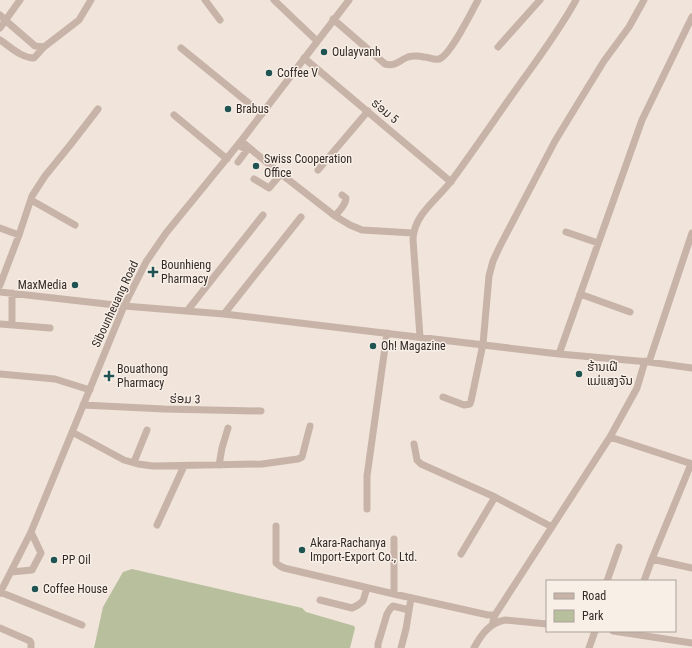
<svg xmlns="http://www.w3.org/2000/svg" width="692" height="648" font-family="'Roboto Condensed','Noto Sans Lao',sans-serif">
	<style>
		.green { fill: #b7bf9c }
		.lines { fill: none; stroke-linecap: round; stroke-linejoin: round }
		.minor { stroke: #c8b3a8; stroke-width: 7 }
		.poi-dot { fill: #205452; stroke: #f8efe7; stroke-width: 1.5 }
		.labels { text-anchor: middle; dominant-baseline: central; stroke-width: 3; stroke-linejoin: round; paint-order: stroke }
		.poi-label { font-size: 12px; fill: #352b28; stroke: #f8efe7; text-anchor: start }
		.street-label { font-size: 12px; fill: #352b28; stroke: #f8efe7 }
	</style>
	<rect width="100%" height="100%" fill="#f0e4db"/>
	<path class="green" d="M132 569 302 608 306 612 354 626 355 628 350 648H94L103 607 123 572Z"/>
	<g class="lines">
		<path class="minor" d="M205 0 220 20
			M274 0 317 41
			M0 15 5 20 35 46 44 47 79 20 91 0
			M333 19 385 64C397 67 399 60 408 57 412 56 419 56 424 57 429 57 433 60 439 59 450 56 472 11 478 0
			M0 28 20 0
			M0 40C11 47 21 58 34 58L44 47
			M498 47 540 0
			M181 48 262 114
			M304 58 451 182
			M174 115 227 159
			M241 141 281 174 335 216 350 225 362 230 413 233
			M238 162 247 150 240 146
			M318 170 368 111
			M254 179 269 188 281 174
			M31 200 75 225
			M335 216C339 211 346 205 346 198L342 195
			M0 228 19 235
			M566 232 598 243
			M0 285 19 235 32 196 45 176 71 144 98 109
			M0 292 124 306 224 314 559 354 649 362 692 368
			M580 294 630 312
			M187 311 263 215
			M224 314 301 217
			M0 324 50 328
			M12 324V293
			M420 337 413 239C414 214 438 199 452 180 474 150 495 119 517 88 537 60 559 31 576 0
			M559 354 642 120 692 17
			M649 362 692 233
			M0 374 55 379 90 390
			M443 397 464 405 470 404 471 401 483 344 489 276 493 261 500 246 555 141 580 100 604 61 629 27 644 0
			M83 405 164 409 261 411
			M72 432 124 460 138 464 153 466 262 464 298 459 302 457 310 426
			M610 437 692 464
			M414 444 417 460 421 464 495 497 552 527
			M134 462 147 430
			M219 465 222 448 228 428
			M367 509V476L387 333
			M157 525 184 466
			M276 526V563L280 566 284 568 394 594 488 615H495
			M394 539V594
			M461 554 495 497
			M652 559 692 568
			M11 572 32 570 41 553 31 532
			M607 581 619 547
			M644 581 652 559 691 464
			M0 592 82 625
			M0 593 31 532 124 306 146 262 166 233 241 141 349 0
			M320 600 352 608 358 605 363 601 367 588
			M492 625 495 615 610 437 637 388 645 361
			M0 628 30 641 31 643V648
			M613 631 692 643
			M378 648V644L387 614 390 609 393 606 409 610
			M401 648 406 629 411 598
			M474 648C481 635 489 623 505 620L547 624
			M589 648 595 631"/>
	</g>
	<g class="poi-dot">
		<circle cx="324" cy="52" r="4"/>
		<circle cx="269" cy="73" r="4"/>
		<circle cx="228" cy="109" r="4"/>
		<circle cx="256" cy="166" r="4"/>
		<path d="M151 266h4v4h4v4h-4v4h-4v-4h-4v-4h4z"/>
		<circle cx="75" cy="285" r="4"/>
		<circle cx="373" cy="346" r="4"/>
		<circle cx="579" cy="374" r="4"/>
		<path d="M107 370h4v4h4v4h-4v4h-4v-4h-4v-4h4z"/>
		<circle cx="302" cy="550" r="4"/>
		<circle cx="54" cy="560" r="4"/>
		<circle cx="35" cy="589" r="4"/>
	</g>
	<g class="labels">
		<g class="poi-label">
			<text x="332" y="52">Oulayvanh</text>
			<text x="277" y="73">Coffee V</text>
			<text x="236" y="109">Brabus</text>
			<text x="264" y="159">Swiss Cooperation<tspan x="264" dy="14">Office</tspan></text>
			<text x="161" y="265">Bounhieng<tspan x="161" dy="14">Pharmacy</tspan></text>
			<text x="67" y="285" text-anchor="end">MaxMedia</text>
			<text x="381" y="346">Oh! Magazine</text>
			<text x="587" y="367">ຮ້ານເຝີ<tspan x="587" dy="14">ແມ່ແສງຈັນ</tspan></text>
			<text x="117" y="369">Bouathong<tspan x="117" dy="14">Pharmacy</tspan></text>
			<text x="310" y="543">Akara-Rachanya<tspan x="310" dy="14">Import-Export Co., Ltd.</tspan></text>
			<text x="62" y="560">PP Oil</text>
			<text x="43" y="589">Coffee House</text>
		</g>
		<g class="street-label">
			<text transform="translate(385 111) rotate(40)">ຮ່ອມ 5</text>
			<text transform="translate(115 304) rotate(-65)">Sibounheuang Road</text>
			<text transform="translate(185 399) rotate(1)">ຮ່ອມ 3</text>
		</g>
	</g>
	<rect x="546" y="580" width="130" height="52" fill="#f8efe7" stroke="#aaa19b"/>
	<rect x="554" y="593" width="20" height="6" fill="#c8b3a8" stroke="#aaa19b"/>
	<text x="582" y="600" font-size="12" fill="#352b28">Road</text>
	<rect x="554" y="610" width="20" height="12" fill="#b7bf9c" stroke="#aaa19b"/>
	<text x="582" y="620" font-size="12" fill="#352b28">Park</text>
</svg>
